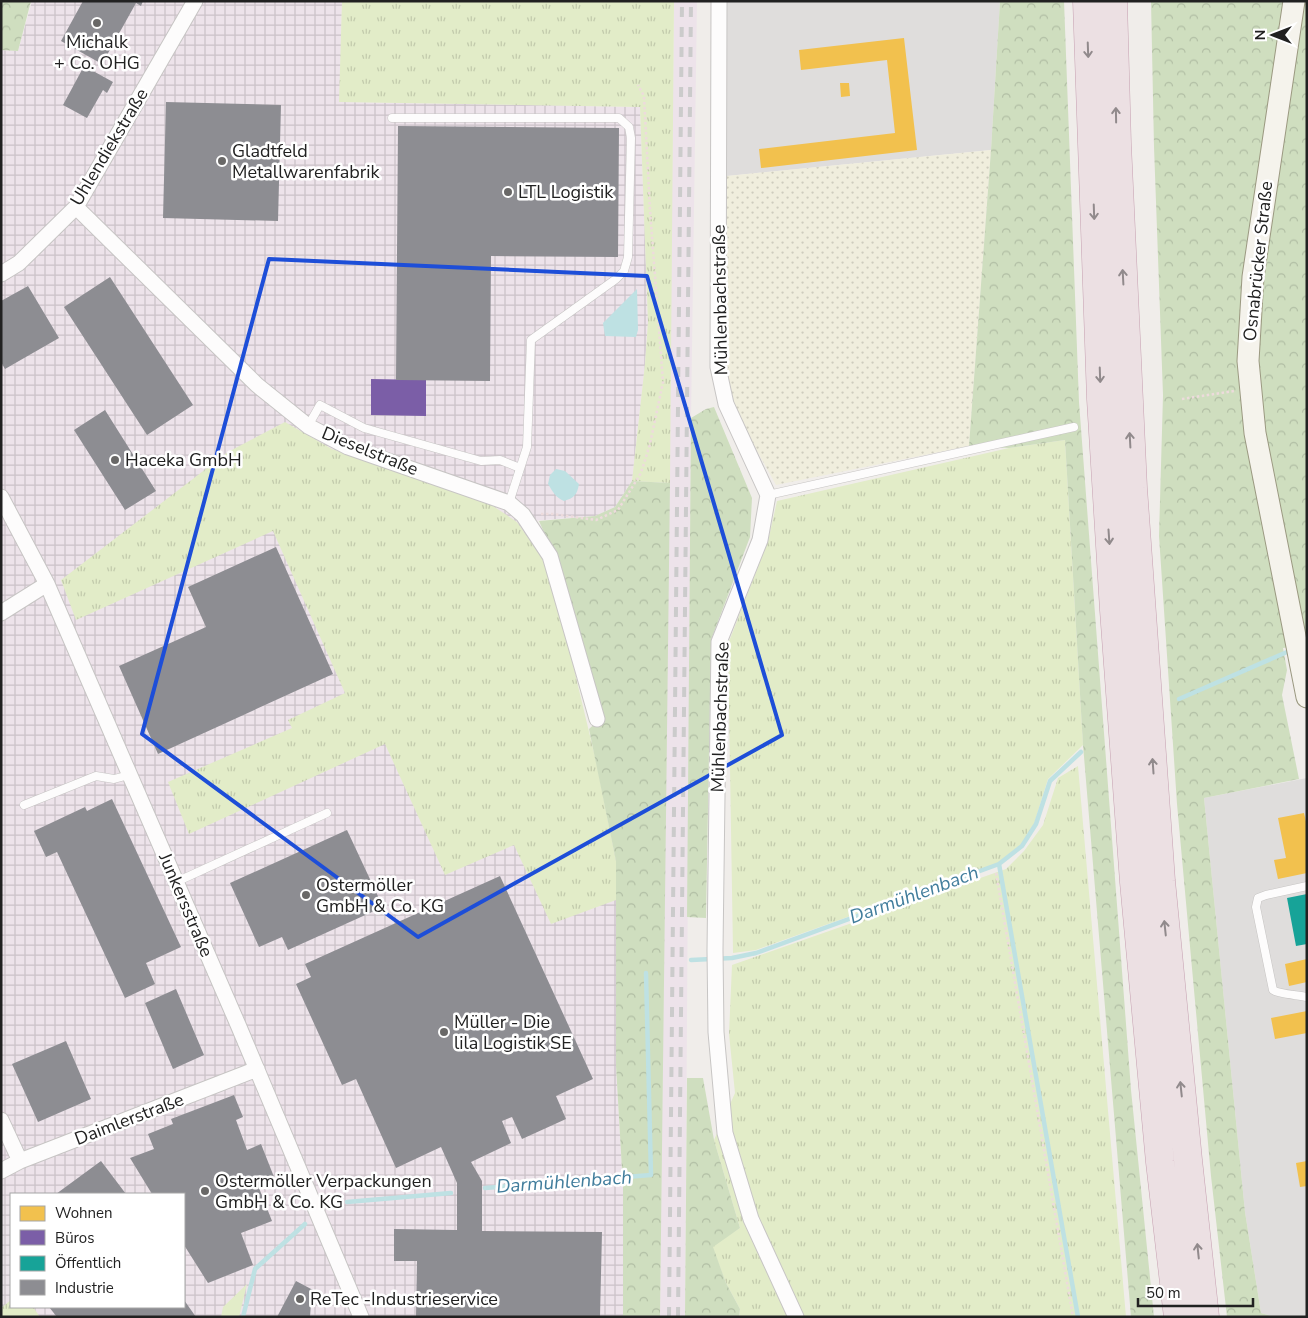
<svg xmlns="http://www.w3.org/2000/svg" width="1308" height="1318" font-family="'Nunito Sans',sans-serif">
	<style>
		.residential { fill: #dfdddc }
		.industrial { fill: url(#industrial-grid); fill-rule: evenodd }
		.railway { fill: #ede3ea }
		.farmland { fill: url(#farmland-dots) }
		.grass { fill: url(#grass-tufts) }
		.forest { fill: url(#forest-crowns) }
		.water { fill: #bee1e3 }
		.homes { fill: #f2c14e }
		.offices { fill: #7b5ea7 }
		.public { fill: #17a398 }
		.industry { fill: #8d8d92 }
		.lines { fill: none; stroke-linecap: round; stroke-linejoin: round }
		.stream { stroke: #bee1e3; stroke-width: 4.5 }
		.service-casing { stroke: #c7c5c4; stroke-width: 9 }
		.minor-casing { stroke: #c7c5c4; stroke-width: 17 }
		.secondary-casing { stroke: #9b9981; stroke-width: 23 }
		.motorway-casing { stroke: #c6a0b1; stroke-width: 29 }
		.path { stroke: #eddbdc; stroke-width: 2.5; stroke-dasharray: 2.5 2.5; stroke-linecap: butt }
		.service { stroke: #fdfcfc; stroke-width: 8 }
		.minor { stroke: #fdfcfc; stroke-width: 15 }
		.secondary { stroke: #f5f3ec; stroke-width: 21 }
		.motorway { stroke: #ece0e3; stroke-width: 28 }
		.rail { stroke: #cbcbcb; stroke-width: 4; stroke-dasharray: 10 10; stroke-linecap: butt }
		.oneway { stroke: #918a8c }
		.marked { fill: none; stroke: #1d4ed8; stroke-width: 4; stroke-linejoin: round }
		.poi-dot { fill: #696867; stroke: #fff; stroke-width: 2 }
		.labels { text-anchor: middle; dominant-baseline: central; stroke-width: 5; stroke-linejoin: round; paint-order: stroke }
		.poi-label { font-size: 18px; fill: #212121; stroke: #fff; text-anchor: start }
		.street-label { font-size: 18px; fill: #212121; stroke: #fff }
		.water-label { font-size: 19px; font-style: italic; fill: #417d9c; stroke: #fff }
	</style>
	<defs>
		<pattern id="industrial-grid" width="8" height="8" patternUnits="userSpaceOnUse" patternTransform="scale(1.25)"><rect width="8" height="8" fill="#ede3ea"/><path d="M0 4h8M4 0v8" fill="none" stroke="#cbc2c8"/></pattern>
		<pattern id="farmland-dots" width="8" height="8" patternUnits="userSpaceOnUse" patternTransform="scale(1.25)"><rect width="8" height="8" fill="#f0eedd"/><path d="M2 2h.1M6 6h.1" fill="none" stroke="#ceccbd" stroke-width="1.8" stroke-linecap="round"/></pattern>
		<pattern id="grass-tufts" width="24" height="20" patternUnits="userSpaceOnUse" patternTransform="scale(1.25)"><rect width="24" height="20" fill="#e2ecc8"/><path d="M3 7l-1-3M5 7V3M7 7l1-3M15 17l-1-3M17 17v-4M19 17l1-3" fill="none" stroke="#c2caac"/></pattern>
		<pattern id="forest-crowns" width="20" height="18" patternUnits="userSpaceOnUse" patternTransform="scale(1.25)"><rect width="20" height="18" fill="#cfdebf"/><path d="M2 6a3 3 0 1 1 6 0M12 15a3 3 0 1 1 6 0" fill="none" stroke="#b1bea4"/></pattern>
	</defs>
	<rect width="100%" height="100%" fill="#f0edea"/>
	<path class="residential" d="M727 1H1000L991 150 727 176Z
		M1307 778V1317H1275L1261 1313 1245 1212 1204 798Z"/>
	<path class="industrial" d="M32 1H342L340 102 640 107 648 322 645 364 632 481 615 507 595 516 518 522 545 562 573 665 616 861V1066L623 1187V1317H1V50L18 51ZM11 1194H184V1307H11Z"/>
	<path class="railway" d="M674 1H697L691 418 685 1317H660Z"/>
	<path class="farmland" d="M991 150 969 446 776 485 731 404 722 366 727 176Z"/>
	<path class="grass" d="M342 1H674L670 483 632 481 645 364 648 322 640 107 339 102Z
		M285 422 332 449 487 502 517 522 545 562 573 665 596 761 616 861V900L551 924 514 845 445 875 385 744 189 834 168 782 292 728 288 720 345 693 273 531 76 620 61 580 228 452Z
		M1065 440 1083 745 1048 779 1034 824 1021 845 998 863 756 950 733 953 728 644 768 541 777 501 1009 448Z
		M1078 766 1126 1317H739L740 1309 726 1283 712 1246 740 1228 714 1140 735 1093 729 1034 732 965 1006 869 1024 851 1043 825 1058 778Z
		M247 1284 239 1317H221L223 1307Z
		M11 1300V1307H33L40 1317H1V1308Z"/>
	<path class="forest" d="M1 1H31L18 51 1 50Z
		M1000 1H1064L1079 402 1131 1090 1154 1317H1131L1083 745 1065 440 1009 448 969 446 991 150Z
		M1151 1H1307V645L1283 648 1287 670 1282 695 1299 779 1204 798 1245 1212 1261 1313 1275 1317H1227L1211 1176 1177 804 1159 536 1163 395 1154 147Z
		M714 407 752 498 750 537 711 640 706 918 687 917 691 418 706 409Z
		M632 481 670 483 660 1317H623V1187L616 1066V861L589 729 601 718 554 555 539 521 595 516 615 507Z
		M687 1078H703L714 1140 740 1228 713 1247 726 1283 740 1309 739 1317H685Z"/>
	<path class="water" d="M637 289 638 330 636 337 605 336 603 323Z
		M556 469 565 471 579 484C577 495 574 498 564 501 555 497 553 492 548 484L550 475Z"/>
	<path class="homes" d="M904 38 917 150 761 168 759 149 895 133 887 60 801 70 799 50Z
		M840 83H849L850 96 841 97Z
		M1304 813 1307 826V873L1278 879 1274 860 1286 858 1278 818Z
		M1307 959V982L1289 986 1285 964Z
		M1307 1011V1033L1275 1039 1271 1018Z
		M1307 1161V1186L1300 1187 1296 1163Z"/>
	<path class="offices" d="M371 379 426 380V416L371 415Z"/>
	<path class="public" d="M1307 894V944L1296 946 1287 898Z"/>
	<path class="industry" d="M83 1H143L141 6 136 3 102 64 61 41Z
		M84 66 113 82 107 93 103 90 87 118 63 105Z
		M166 102 281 105 278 221 163 218Z
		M398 126 619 128 618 257 491 256 490 381 396 380Z
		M110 277 193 405 147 435 64 307Z
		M28 286 59 338 5 369 1 362V301Z
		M105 410 156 491 125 510 74 430Z
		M276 547 333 674 158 754 119 666 206 627 188 587Z
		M112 799 181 947 146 963 155 984 125 998 57 852 46 857 34 831 85 807 87 811Z
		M347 830 383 907 288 950 282 937 259 947 230 883Z
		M500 876 593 1079 556 1096 566 1119 522 1139 512 1117 502 1121 511 1143 471 1162 482 1181V1231L602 1232 600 1317H416L417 1261H394V1229L457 1230V1183L441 1147 396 1168 356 1079 342 1085 296 984 311 977 305 964Z
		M176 989 204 1055 173 1069 145 1003Z
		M66 1041 91 1099 38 1122 12 1064Z
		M234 1095 243 1117 236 1120 247 1150 261 1144 276 1182 259 1188 272 1221 241 1233 253 1265 208 1283 184 1245V1194H152L130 1158 154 1149 148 1134 173 1124 171 1119Z
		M101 1161 126 1194H56Z
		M296 1281 313 1290 315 1295 311 1303 310 1317H277Z
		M184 1300 196 1317H57L49 1307H184Z"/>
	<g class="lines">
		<path class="stream" d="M1179 699 1287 652
			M999 864 1078 1317
			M691 960 732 958 756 953 999 864 1022 846 1036 824 1050 781 1081 752
			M485 1188 651 1175 646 973
			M347 1202 451 1193
			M243 1317 255 1269 305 1224"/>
		<defs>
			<path id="service" d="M392 118H619L629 127 631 138 628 257 624 271 616 279 531 340 527 447 509 503
				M308 426 320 405 364 428 481 461 500 460 520 468
				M768 495 1074 427
				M24 805 96 776 114 779 129 775
				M176 882 327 813
				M1307 886 1266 895 1258 898 1256 907 1273 990C1278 994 1298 995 1307 997"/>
			<path id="minor" d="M719 1 718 367 726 404 768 495 760 540 719 642 715 950 716 1032 725 1133 751 1219 796 1317
				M76 207 257 385 308 426 348 447 509 503 523 515 550 556 597 719
				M1 274 19 263 76 207 195 1
				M1 497 47 584 239 1027 361 1317
				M1 613 47 584
				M1 1120 20 1161
				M1 1171 20 1161 257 1069"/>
			<path id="secondary" d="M1294 1 1253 277 1248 361 1255 433 1307 697"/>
			<path id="motorway" d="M1087 1 1101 399 1114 610 1134 882 1160 1162 1178 1317
				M1113 1 1117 144 1133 488 1161 881 1188 1160 1205 1317"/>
		</defs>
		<use href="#service" class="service-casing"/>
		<use href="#minor" class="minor-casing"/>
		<use href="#secondary" class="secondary-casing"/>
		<use href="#motorway" class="motorway-casing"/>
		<path class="path" d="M1182 399 1234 391
			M541 514H553L596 520 618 510 641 473 650 444 663 382 650 210 644 96 638 85
			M996 873 1073 1317"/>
		<use href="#service" class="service"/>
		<use href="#minor" class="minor"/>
		<use href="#secondary" class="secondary"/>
		<use href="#motorway" class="motorway"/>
		<path class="rail" d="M669 1317 682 1
			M678 1317 691 1"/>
	</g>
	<defs><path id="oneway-shaft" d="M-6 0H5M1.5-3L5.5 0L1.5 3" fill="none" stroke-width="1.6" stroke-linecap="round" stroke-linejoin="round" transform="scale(1.25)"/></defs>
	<g class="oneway">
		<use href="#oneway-shaft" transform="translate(1088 50) rotate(88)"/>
		<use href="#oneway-shaft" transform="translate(1116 115) rotate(-91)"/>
		<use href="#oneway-shaft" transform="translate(1094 212) rotate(88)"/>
		<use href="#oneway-shaft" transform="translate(1123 277) rotate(-93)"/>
		<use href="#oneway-shaft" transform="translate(1100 375) rotate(88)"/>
		<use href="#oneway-shaft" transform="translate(1130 440) rotate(-93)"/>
		<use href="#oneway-shaft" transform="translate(1109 537) rotate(86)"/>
		<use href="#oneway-shaft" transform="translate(1153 766) rotate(-94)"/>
		<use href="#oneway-shaft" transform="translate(1165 928) rotate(-96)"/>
		<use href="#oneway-shaft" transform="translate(1181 1089) rotate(-96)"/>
		<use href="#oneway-shaft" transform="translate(1198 1251) rotate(-96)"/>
	</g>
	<path class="marked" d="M269 259 647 276 782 735 418 937 142 734Z"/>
	<g class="poi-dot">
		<circle cx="97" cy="23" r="5"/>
		<circle cx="222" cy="161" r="5"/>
		<circle cx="508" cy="192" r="5"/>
		<circle cx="115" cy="460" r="5"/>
		<circle cx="306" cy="895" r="5"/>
		<circle cx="444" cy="1032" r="5"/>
		<circle cx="205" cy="1191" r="5"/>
		<circle cx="300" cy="1299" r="5"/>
	</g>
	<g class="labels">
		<g class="poi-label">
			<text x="97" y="42" text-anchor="middle">Michalk<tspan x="97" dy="21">+ Co. OHG</tspan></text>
			<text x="232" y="151">Gladtfeld<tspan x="232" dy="21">Metallwarenfabrik</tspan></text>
			<text x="518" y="192">LTL Logistik</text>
			<text x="125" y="460">Haceka GmbH</text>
			<text x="316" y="885">Ostermöller<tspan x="316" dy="21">GmbH &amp; Co. KG</tspan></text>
			<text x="454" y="1022">Müller - Die<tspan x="454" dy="21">lila Logistik SE</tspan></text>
			<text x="215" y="1181">Ostermöller Verpackungen<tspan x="215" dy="21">GmbH &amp; Co. KG</tspan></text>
			<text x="310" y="1299">ReTec -Industrieservice</text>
		</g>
		<g class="street-label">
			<text transform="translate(109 147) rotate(-59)">Uhlendiekstraße</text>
			<text transform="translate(1258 261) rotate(-84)">Osnabrücker Straße</text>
			<text transform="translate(720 300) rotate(-91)">Mühlenbachstraße</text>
			<text transform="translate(370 451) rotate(22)">Dieselstraße</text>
			<text transform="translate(720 717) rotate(-88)">Mühlenbachstraße</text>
			<text transform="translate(186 905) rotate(67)">Junkersstraße</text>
			<text transform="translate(129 1119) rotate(-21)">Daimlerstraße</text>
		</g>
		<g class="water-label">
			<text transform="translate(914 895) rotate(-20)">Darmühlenbach</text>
			<text transform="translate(564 1182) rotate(-4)">Darmühlenbach</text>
		</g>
	</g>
	<rect width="1308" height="1318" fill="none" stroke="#212121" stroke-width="5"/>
	<rect x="10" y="1193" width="175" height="115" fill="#ffffff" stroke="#a6a6a6"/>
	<rect x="20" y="1206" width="25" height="15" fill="#f2c14e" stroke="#a6a6a6"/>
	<text x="55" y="1218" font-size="15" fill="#212121">Wohnen</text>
	<rect x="20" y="1230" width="25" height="15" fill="#7b5ea7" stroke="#a6a6a6"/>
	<text x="55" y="1243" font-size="15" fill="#212121">Büros</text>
	<rect x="20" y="1256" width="25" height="15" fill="#17a398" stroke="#a6a6a6"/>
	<text x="55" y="1268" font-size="15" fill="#212121">Öffentlich</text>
	<rect x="20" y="1280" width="25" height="15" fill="#8d8d92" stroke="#a6a6a6"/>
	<text x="55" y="1293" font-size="15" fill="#212121">Industrie</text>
	<g transform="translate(1273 35) rotate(270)" stroke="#ffffff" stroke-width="4" paint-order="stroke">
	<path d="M0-4L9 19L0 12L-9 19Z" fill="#212121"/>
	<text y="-8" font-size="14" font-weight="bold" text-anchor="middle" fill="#212121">N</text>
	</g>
	<path d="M1138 1298v8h115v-8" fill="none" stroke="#212121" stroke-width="2.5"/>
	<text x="1146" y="1298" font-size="15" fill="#212121" stroke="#ffffff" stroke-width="4" paint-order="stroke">50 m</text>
</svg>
